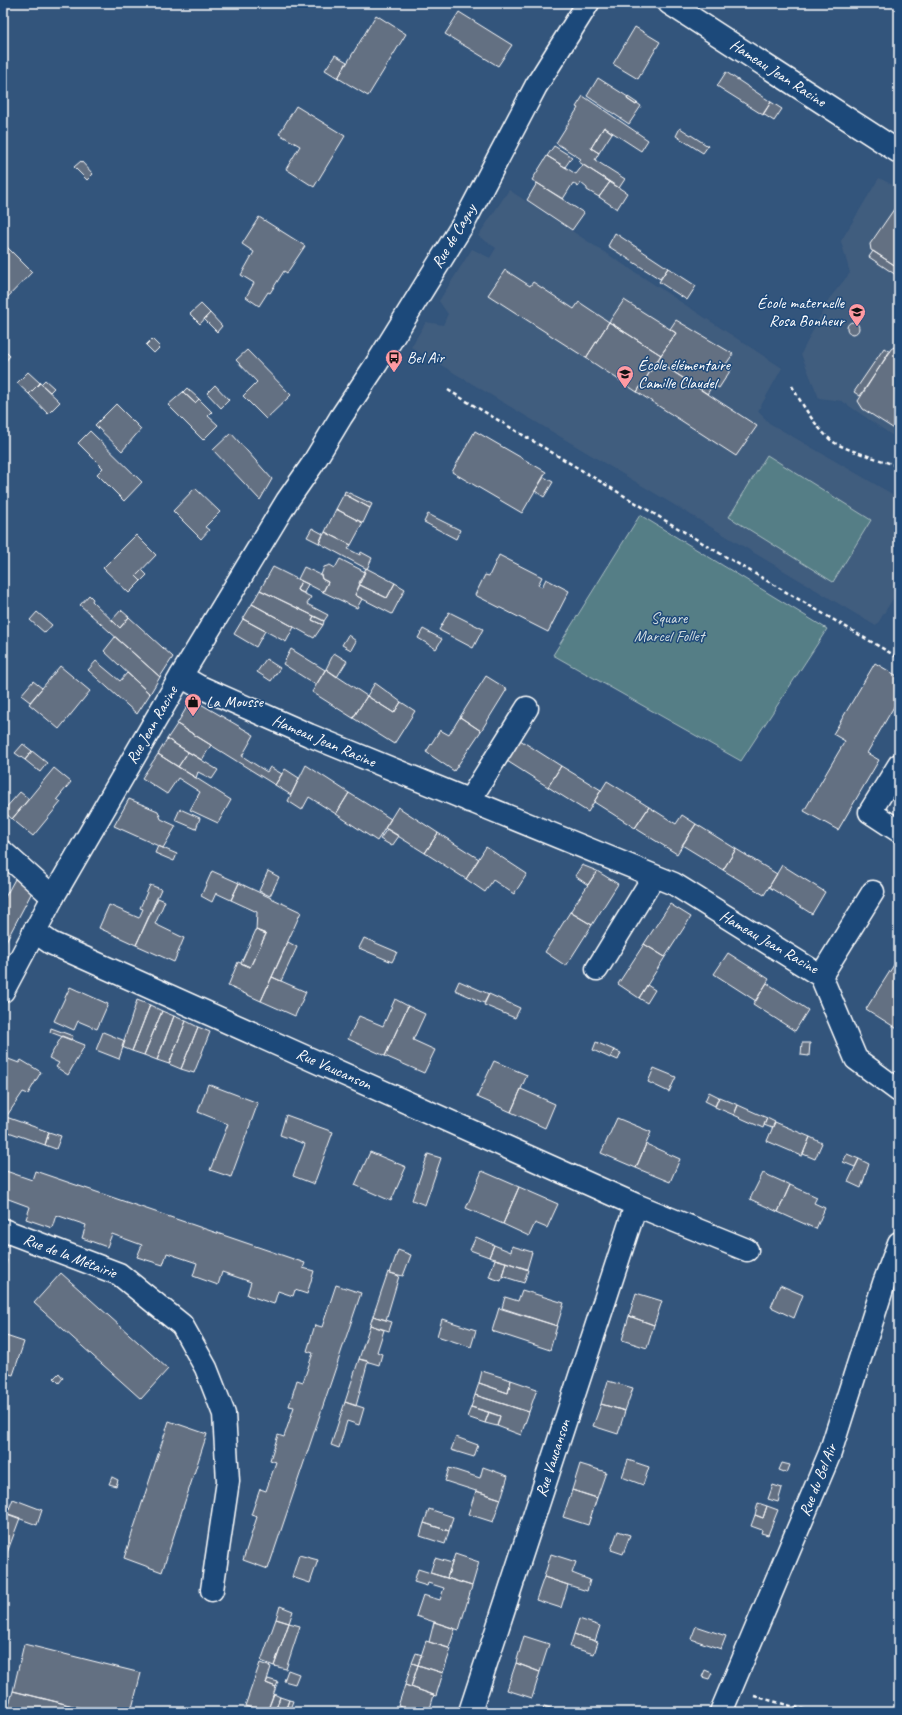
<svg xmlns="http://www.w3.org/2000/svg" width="902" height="1715" font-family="Caveat,sans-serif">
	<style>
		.built { fill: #415d7e }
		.green { fill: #547e86; stroke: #aabec2 }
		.building { fill: #636f82; stroke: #fff }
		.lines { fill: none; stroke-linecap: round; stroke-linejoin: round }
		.minor-casing { stroke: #fff; stroke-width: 25 }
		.major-casing { stroke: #fff; stroke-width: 25 }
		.path { stroke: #fff; stroke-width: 2.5; stroke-dasharray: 4 3; stroke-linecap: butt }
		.minor { stroke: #1f4a7a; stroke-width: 22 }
		.major { stroke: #1f4a7a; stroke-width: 22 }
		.labels { text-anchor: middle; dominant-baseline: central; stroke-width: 3; stroke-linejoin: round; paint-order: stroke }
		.street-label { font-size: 16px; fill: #fff; stroke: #1f4a7a }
		.poi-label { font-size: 16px; fill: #fff; stroke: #1f4a7a; text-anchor: start }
		.park-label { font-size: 16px; fill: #d4dfe1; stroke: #1f4a7a }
	</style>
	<rect width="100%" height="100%" fill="#33557c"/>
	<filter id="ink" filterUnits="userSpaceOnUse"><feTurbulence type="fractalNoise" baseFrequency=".025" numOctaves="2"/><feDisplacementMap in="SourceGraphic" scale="8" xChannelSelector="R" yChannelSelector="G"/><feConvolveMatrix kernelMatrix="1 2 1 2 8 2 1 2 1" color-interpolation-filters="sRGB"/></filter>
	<g filter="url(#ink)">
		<path class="built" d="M879 178 899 188V440L842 401 819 398 801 354 829 299 850 273 841 241Z
			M509 190 782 368 758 411 769 423 899 498V589L876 626 411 347 426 322 443 325 448 314 439 301 472 249 490 258 496 248 478 236Z"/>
		<path class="green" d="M767 455 871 520 833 582 729 517Z
			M640 515 827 629 741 761 553 655Z"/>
		<path class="building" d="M459 12 512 45 498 66 445 34Z
			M376 15 406 34 368 96 338 78Z
			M635 27 660 42 638 79 613 64Z
			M335 55 347 62 338 78 325 70Z
			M726 72 771 102 763 115 717 86Z
			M598 78 628 97 627 99 636 105 637 103 641 106 629 124 587 96Z
			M583 96 648 140 641 151 604 127 591 148 599 153 595 160 625 179 619 188 579 162 581 159 556 143 578 108 576 107Z
			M628 97 637 103 636 105 627 99Z
			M771 102 782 109 774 121 763 114Z
			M296 106 345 136 314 187 286 169 300 146 279 134Z
			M604 127 612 133 599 153 591 148Z
			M680 128 708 146 703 153 676 136Z
			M554 146 572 157 565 167 547 156Z
			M547 156 576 174 583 165 610 182 599 197 587 190V188L581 183 578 187 573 183 563 199 532 180Z
			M81 161 93 174 87 180 74 167Z
			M610 182 627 193 617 209 599 197Z
			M537 183 584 213 572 230 527 200Z
			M899 202V268L871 250 870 244Z
			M259 217 305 246 287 273 284 271 270 293 268 292 259 306 246 297 254 283 241 275 254 252 242 244Z
			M615 233 668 268 660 279 608 246Z
			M3 243 32 272 3 302Z
			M873 251 899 268V277L869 257Z
			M668 268 696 286 687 300 659 282Z
			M505 270 530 286 533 282 574 309 579 302 609 322 586 358 488 295Z
			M624 300 676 333 661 355 609 322Z
			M201 304 210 313 200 324 190 314Z
			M210 313 222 326 217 332 204 319Z
			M676 320 733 354 726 364 732 368 719 388 713 385 707 394 657 361 676 333 670 329Z
			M847 328a6 6 0 1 1 12 0a6 6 0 1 1-12 0Z
			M609 322 661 355 637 392 586 358Z
			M152 339 160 347 154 353 146 345Z
			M894 347 899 348V432L863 409 858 401 891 349Z
			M884 348 890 352 860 396 854 392Z
			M3 349 10 356 3 364Z
			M247 350 291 395 266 419 243 396 257 382 236 360Z
			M657 361 757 426 736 456 637 392Z
			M28 372 40 383 29 394 17 383Z
			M45 380 54 388 50 392 41 384Z
			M40 383 60 402 48 414 29 394Z
			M215 385 229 400 221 408 207 393Z
			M187 388 199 399 195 403 183 392Z
			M183 392 195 403 199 399 212 412 208 416 218 425 203 440 168 405Z
			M116 404 141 429 122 451 95 425Z
			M90 431 142 482 124 501 97 474 103 468 78 443Z
			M475 431 546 472 522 513 452 472Z
			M231 433 272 479 260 500 213 450Z
			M544 477 553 482 544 497 535 491Z
			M195 488 220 512 205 527 209 530 201 539 173 511Z
			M345 491 372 504 370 508 344 494Z
			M344 494 370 508 363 523 336 509Z
			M336 509 363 523 351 545 325 532Z
			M428 514 460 530 456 539 424 522Z
			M312 528 323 534 319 543 307 537Z
			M325 532 351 545 348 549 360 555 361 552 372 558 367 569 319 543Z
			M136 535 156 555 136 576 141 581 129 593 103 568Z
			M499 555 542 577 538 585 542 587 546 579 569 591 548 632 475 595 485 575 489 576Z
			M340 559 365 572 355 595 362 599 357 608 323 592 328 582 322 579 321 575 324 567 330 565 335 568Z
			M273 567 301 581 297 590 311 597 307 604 328 615 324 621 260 590Z
			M304 567 321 575 322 579 328 582 323 592 298 579Z
			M366 568 395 583 387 598 360 585 359 583Z
			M142 570 147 575 141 581 136 576Z
			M301 581 308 584 304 593 297 590Z
			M395 583 405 589 392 614 355 595 360 585 387 598Z
			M260 590 314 616 312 620 323 625 314 638 252 604Z
			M89 595 93 599 92 601 120 628 129 617 173 657 160 677 80 605Z
			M252 604 294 627 286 642 243 619Z
			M121 610 129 617 120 628 112 620Z
			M37 612 52 625 45 633 30 620Z
			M449 612 483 629 473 648 439 630Z
			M314 616 324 621 323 625 312 620Z
			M243 619 265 631 256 647 234 634Z
			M423 629 442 639 436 649 418 638Z
			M348 635 356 641 351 650 342 645Z
			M115 637 160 677 150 694 104 651Z
			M291 649 325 670 316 685 283 664Z
			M334 653 347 661 337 677 326 669Z
			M266 659 280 668 271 681 257 672Z
			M96 661 120 681 127 673 150 694 137 714 88 670Z
			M875 663 899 677V698L867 753 879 760 838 830 804 811 845 741 833 734Z
			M60 666 90 691 59 729 29 704Z
			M326 669 367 696 353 718 312 692Z
			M486 676 507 689 481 731 460 717Z
			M33 681 42 688 30 702 21 695Z
			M375 683 401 702 394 713 367 696Z
			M367 696 394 713 401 702 415 711 394 744 353 718Z
			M199 703 254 735 242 756 267 772 270 767 282 774 275 785 177 724 188 705Z
			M460 717 481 731 454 771 426 752 440 730 449 735Z
			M177 724 211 745 202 760 167 739Z
			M167 739 188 752 178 767 158 754Z
			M520 740 561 766 548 787 507 761Z
			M23 744 32 751 25 760 15 753Z
			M32 751 47 763 40 772 25 760Z
			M188 752 218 770 212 779 198 772 196 778 178 767Z
			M158 754 231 800 218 823 190 810 200 792 178 778 167 794 142 778Z
			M306 765 349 793 336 814 309 797 302 810 288 801Z
			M561 766 601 790 588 812 548 787Z
			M54 768 71 782 57 799 61 802 33 836 12 819Z
			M285 769 299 778 291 795 275 785Z
			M607 781 649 807 635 828 594 802Z
			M20 792 29 799 12 819 3 811Z
			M349 793 391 819 377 841 336 814Z
			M129 799 158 811 161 819 176 826 163 848 114 826Z
			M398 807 438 833 425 853 385 828Z
			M649 807 676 824 682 815 696 824 677 854 635 828Z
			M180 809 200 818 196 829 175 820Z
			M696 824 736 849 723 870 682 845Z
			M387 829 399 836 392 846 380 839Z
			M438 833 479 859 466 879 425 853Z
			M158 846 177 854 174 861 155 853Z
			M486 847 527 874 514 894 493 880 485 892 466 879Z
			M736 849 777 874 764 895 723 870Z
			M582 865 597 871 588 885 575 876Z
			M782 865 825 892 812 914 769 887Z
			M212 871 239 883 231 900 216 893 212 902 201 896Z
			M268 871 279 877 270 896 259 891Z
			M597 871 618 884 592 925 570 912Z
			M15 879 32 892 3 947V901Z
			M239 883 301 912 261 1001 228 986 238 962 250 967 266 934 256 930 257 912 231 900Z
			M150 885 161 889 136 945 99 928 109 905 139 918 143 909 140 908Z
			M158 898 165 901 155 924 184 938 174 962 136 945Z
			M670 904 691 917 665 957 644 944Z
			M570 912 592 925 566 966 545 952Z
			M256 930 266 934 250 967 241 963Z
			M364 938 397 952 392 962 359 948Z
			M288 942 297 947 281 981 272 977Z
			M644 944 665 957 639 998 618 984Z
			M728 953 769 979 756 1001 714 974Z
			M899 957V1030L866 1009Z
			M272 977 306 992 295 1016 261 1001Z
			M459 981 489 994 484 1003 455 990Z
			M767 983 808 1010 795 1031 753 1004Z
			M647 985 655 990 647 1003 639 998Z
			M70 987 108 1004 97 1029 78 1021 74 1030 54 1021Z
			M489 994 520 1008 515 1018 484 1005Z
			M395 999 408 1006 385 1056 348 1039 359 1016 383 1026Z
			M137 1000 150 1005 132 1051 122 1047Z
			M150 1005 162 1011 144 1055 132 1051Z
			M408 1006 425 1014 413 1040 435 1050 424 1073 385 1056Z
			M162 1011 174 1016 157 1060 144 1055Z
			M174 1016 186 1021 169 1064 157 1060Z
			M186 1021 198 1027 181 1069 169 1064Z
			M198 1027 210 1032 194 1073 181 1069Z
			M51 1028 73 1036 71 1040 50 1032Z
			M103 1032 125 1041 119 1059 96 1050Z
			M62 1036 85 1045 68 1075 56 1067 59 1063 49 1058Z
			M596 1042 614 1050 610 1058 593 1050Z
			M802 1043H810L809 1056 801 1055Z
			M614 1050 621 1053 618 1060 611 1057Z
			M3 1057 19 1063 21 1060 41 1072 28 1094 23 1092 6 1117 49 1132 45 1145 3 1130Z
			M494 1061 527 1075 511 1112 477 1097Z
			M654 1068 676 1077 669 1092 648 1082Z
			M208 1084 258 1103 231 1177 210 1170 228 1124 198 1112Z
			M521 1089 555 1104 545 1128 511 1112Z
			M709 1092 719 1097 715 1106 705 1101Z
			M719 1097 738 1105 734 1115 715 1107Z
			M738 1105 767 1118 763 1128 734 1115Z
			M286 1115 333 1132 314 1184 293 1176 305 1144 280 1135Z
			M617 1118 651 1132 636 1168 601 1153Z
			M767 1118 775 1122 772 1128 764 1125Z
			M775 1122 810 1137 802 1156 767 1141Z
			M49 1132 61 1136 56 1149 45 1145Z
			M810 1137 822 1143 815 1159 803 1154Z
			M646 1144 680 1159 670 1182 636 1168Z
			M370 1152 406 1167 391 1201 355 1185Z
			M428 1154 441 1158 425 1205 412 1200Z
			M847 1154 859 1159 855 1167 843 1162Z
			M859 1159 869 1164 861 1188 848 1182Z
			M3 1170 32 1180 35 1171 305 1263 303 1268 314 1271 307 1294 295 1290 293 1296 278 1291 274 1304 247 1295 251 1282 222 1272 218 1285 193 1276 197 1263 167 1253 163 1265 137 1257 142 1245 112 1234 107 1247 82 1238 86 1225 56 1215 52 1228 26 1219 30 1207 3 1197Z
			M482 1171 519 1187 503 1224 466 1208Z
			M763 1173 790 1185 778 1212 750 1199Z
			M790 1185 817 1197 814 1203 825 1208 816 1229 778 1212Z
			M519 1187 558 1204 547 1228 535 1223 529 1236 503 1224Z
			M476 1237 494 1245 489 1257 470 1250Z
			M494 1245 511 1252 512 1246 532 1252 527 1269 489 1257Z
			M398 1250 411 1255 403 1276 390 1273Z
			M3 1258 7 1260 3 1274Z
			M495 1259 506 1262 501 1281 489 1277Z
			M506 1262 528 1270 524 1283 502 1276Z
			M388 1272 399 1276 386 1320 373 1316Z
			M61 1273 168 1369 141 1399 34 1303Z
			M336 1285 361 1293 268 1569 243 1560 257 1517 251 1515 260 1489 266 1491 276 1462 270 1460 278 1435 284 1437 294 1407 289 1406 297 1380 303 1382 313 1353 307 1351 315 1325 322 1327Z
			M780 1285 803 1295 794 1318 771 1307Z
			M522 1290 564 1303 557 1326 502 1308 505 1297 518 1301Z
			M636 1293 662 1301 654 1325 629 1316Z
			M499 1308 557 1326 550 1350 492 1331Z
			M373 1316 392 1322 389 1331 370 1325Z
			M629 1316 654 1325 647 1348 622 1340Z
			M442 1319 476 1330 471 1347 437 1336Z
			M370 1325 384 1330 377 1352 382 1354 379 1365 359 1359Z
			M3 1335 24 1342 13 1375 3 1372Z
			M359 1359 368 1361 356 1406 345 1402Z
			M482 1371 511 1380 508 1393 479 1383Z
			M59 1373 63 1378 59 1383 54 1378Z
			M511 1380 537 1389 529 1412 475 1395 479 1383 508 1393Z
			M608 1381 633 1388 625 1411 601 1404Z
			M475 1395 529 1412 521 1435 497 1426 500 1416 471 1407Z
			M345 1402 364 1408 359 1425 347 1421 339 1448 331 1445Z
			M601 1404 625 1411 618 1434 593 1426Z
			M471 1407 489 1412 485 1423 467 1417Z
			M489 1412 500 1416 497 1426 485 1423Z
			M169 1421 207 1434 162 1572 124 1558Z
			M456 1437 478 1445 474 1457 451 1450Z
			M628 1460 649 1467 643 1485 622 1477Z
			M782 1463 790 1465 787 1473 779 1470Z
			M580 1464 606 1472 597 1498 572 1490Z
			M483 1467 508 1476 501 1499 445 1481 449 1468 480 1478Z
			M112 1477 118 1480 116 1486 109 1484Z
			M773 1485 782 1488 778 1502 768 1499Z
			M572 1490 597 1498 588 1525 563 1517Z
			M476 1491 501 1499 493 1522 468 1514Z
			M13 1499 42 1510 37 1525 7 1514Z
			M758 1503 767 1506 763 1518 755 1515Z
			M767 1506 778 1510 768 1535 761 1533 762 1530 751 1526 755 1515 763 1518Z
			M429 1509 453 1517 449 1531 424 1523Z
			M3 1512 20 1518 5 1558 3 1557Z
			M424 1523 449 1531 445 1544 420 1536Z
			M618 1531 630 1535 623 1554 611 1550Z
			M455 1554 479 1562 472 1586 447 1578Z
			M551 1554 576 1562 572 1573 590 1580 587 1591 544 1577Z
			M299 1555 318 1560 310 1583 292 1577Z
			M435 1558 452 1563 447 1578 430 1573Z
			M418 1569 472 1586 459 1630 416 1616 423 1595 440 1600 444 1588 428 1583 427 1586 414 1582Z
			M544 1577 568 1585 561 1608 536 1600Z
			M280 1606 293 1611 289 1623 276 1619Z
			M276 1619 289 1623 274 1666 261 1661Z
			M579 1619 600 1626 595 1641 574 1634Z
			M434 1622 455 1629 449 1648 429 1642Z
			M289 1623 300 1626 286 1669 274 1666Z
			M696 1626 726 1636 721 1649 691 1639Z
			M574 1634 598 1642 594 1654 570 1647Z
			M524 1636 549 1644 540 1672 516 1663Z
			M426 1641 451 1649 443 1673 418 1665Z
			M24 1644 141 1673 131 1712H97L13 1691Z
			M416 1653 422 1655 418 1665 412 1663Z
			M260 1663 271 1667 266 1683 276 1687 267 1712 245 1706Z
			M412 1663 418 1665 411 1687 405 1685Z
			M516 1663 540 1672 532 1698 507 1690Z
			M418 1665 443 1673 436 1696 411 1687Z
			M288 1670 299 1674 295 1684 284 1681Z
			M705 1670 712 1673 709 1679 702 1677Z
			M268 1679 278 1682 276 1687 266 1683Z
			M405 1685 434 1695 429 1712H416L398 1706Z
			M13 1691 97 1712H7Z
			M274 1694 280 1697 275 1712H267Z
			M280 1697 289 1700 286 1709H284L282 1712H275Z
			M289 1700 293 1701 290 1709 286 1708Z
			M544 1706 563 1712H543Z"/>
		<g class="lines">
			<defs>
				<path id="minor" d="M669 3 899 152
					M181 676 198 686 309 735 674 884 821 976
					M899 765 870 812 899 831
					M469 801 527 708
					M3 852 53 897
					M34 931 51 943 636 1205 747 1250
					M597 969 654 876
					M821 976 856 1059 899 1091
					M821 976 873 892
					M3 1230 119 1274 182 1325 206 1368 224 1414 228 1481 212 1590
					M470 1712 636 1205
					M721 1712 830 1453 884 1283 899 1243"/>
				<path id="major" d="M3 991 53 897 181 676 287 501 312 465 341 417 377 363 465 221 536 86 588 3"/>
			</defs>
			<use href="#minor" class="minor-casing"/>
			<use href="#major" class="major-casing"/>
			<path class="path" d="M792 386C801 403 819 433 835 443 851 452 881 459 899 467
				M448 390 716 551 899 658
				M754 1696 813 1712"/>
			<use href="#minor" class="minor"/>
			<use href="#major" class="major"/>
		</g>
	</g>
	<defs>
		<symbol id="school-pin" viewBox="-11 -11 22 30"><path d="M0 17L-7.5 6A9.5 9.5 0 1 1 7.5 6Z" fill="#ff9aa2" stroke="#1f4a7a"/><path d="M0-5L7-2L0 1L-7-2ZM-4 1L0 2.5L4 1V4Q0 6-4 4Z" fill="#111"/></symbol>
		<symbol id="bus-pin" viewBox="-11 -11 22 30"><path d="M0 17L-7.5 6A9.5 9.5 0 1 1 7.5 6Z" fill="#ff9aa2" stroke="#1f4a7a"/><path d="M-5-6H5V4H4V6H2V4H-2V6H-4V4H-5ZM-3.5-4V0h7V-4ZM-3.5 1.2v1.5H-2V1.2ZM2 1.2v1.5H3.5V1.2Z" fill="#111"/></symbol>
		<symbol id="shop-pin" viewBox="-11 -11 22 30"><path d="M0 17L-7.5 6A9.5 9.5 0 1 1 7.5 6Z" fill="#ff9aa2" stroke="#1f4a7a"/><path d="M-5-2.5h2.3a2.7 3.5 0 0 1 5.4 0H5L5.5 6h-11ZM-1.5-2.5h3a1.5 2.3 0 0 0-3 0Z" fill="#111"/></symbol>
	</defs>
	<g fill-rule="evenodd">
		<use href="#school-pin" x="847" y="302" width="20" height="27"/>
		<use href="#bus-pin" x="384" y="348" width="20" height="27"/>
		<use href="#school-pin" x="615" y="364" width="20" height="27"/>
		<use href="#shop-pin" x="183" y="692" width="20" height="27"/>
	</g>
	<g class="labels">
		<g class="street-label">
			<text transform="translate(778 73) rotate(33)">Hameau Jean Racine</text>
			<text transform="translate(454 236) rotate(-59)">Rue de Cagny</text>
			<text transform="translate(152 725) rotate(-60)">Rue Jean Racine</text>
			<text transform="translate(324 741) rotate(23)">Hameau Jean Racine</text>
			<text transform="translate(769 942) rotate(30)">Hameau Jean Racine</text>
			<text transform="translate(334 1069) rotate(24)">Rue Vaucanson</text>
			<text transform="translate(70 1256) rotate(21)">Rue de la Métairie</text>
			<text transform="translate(553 1458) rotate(-72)">Rue Vaucanson</text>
			<text transform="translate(818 1480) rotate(-68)">Rue du Bel Air</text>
		</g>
		<g class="poi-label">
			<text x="844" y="303" text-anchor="end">École maternelle<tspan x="844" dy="18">Rosa Bonheur</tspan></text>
			<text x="407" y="358">Bel Air</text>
			<text x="638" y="365">École élémentaire<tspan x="638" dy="18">Camille Claudel</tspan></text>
			<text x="206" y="702">La Mousse</text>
		</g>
		<g class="park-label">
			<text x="669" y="618">Square<tspan x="669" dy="18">Marcel Follet</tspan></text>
		</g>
	</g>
	<rect width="902" height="1715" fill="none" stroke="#1f4a7a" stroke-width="16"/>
	<rect x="8" y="8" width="886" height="1699" fill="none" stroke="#fff" stroke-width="1.5" filter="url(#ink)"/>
</svg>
